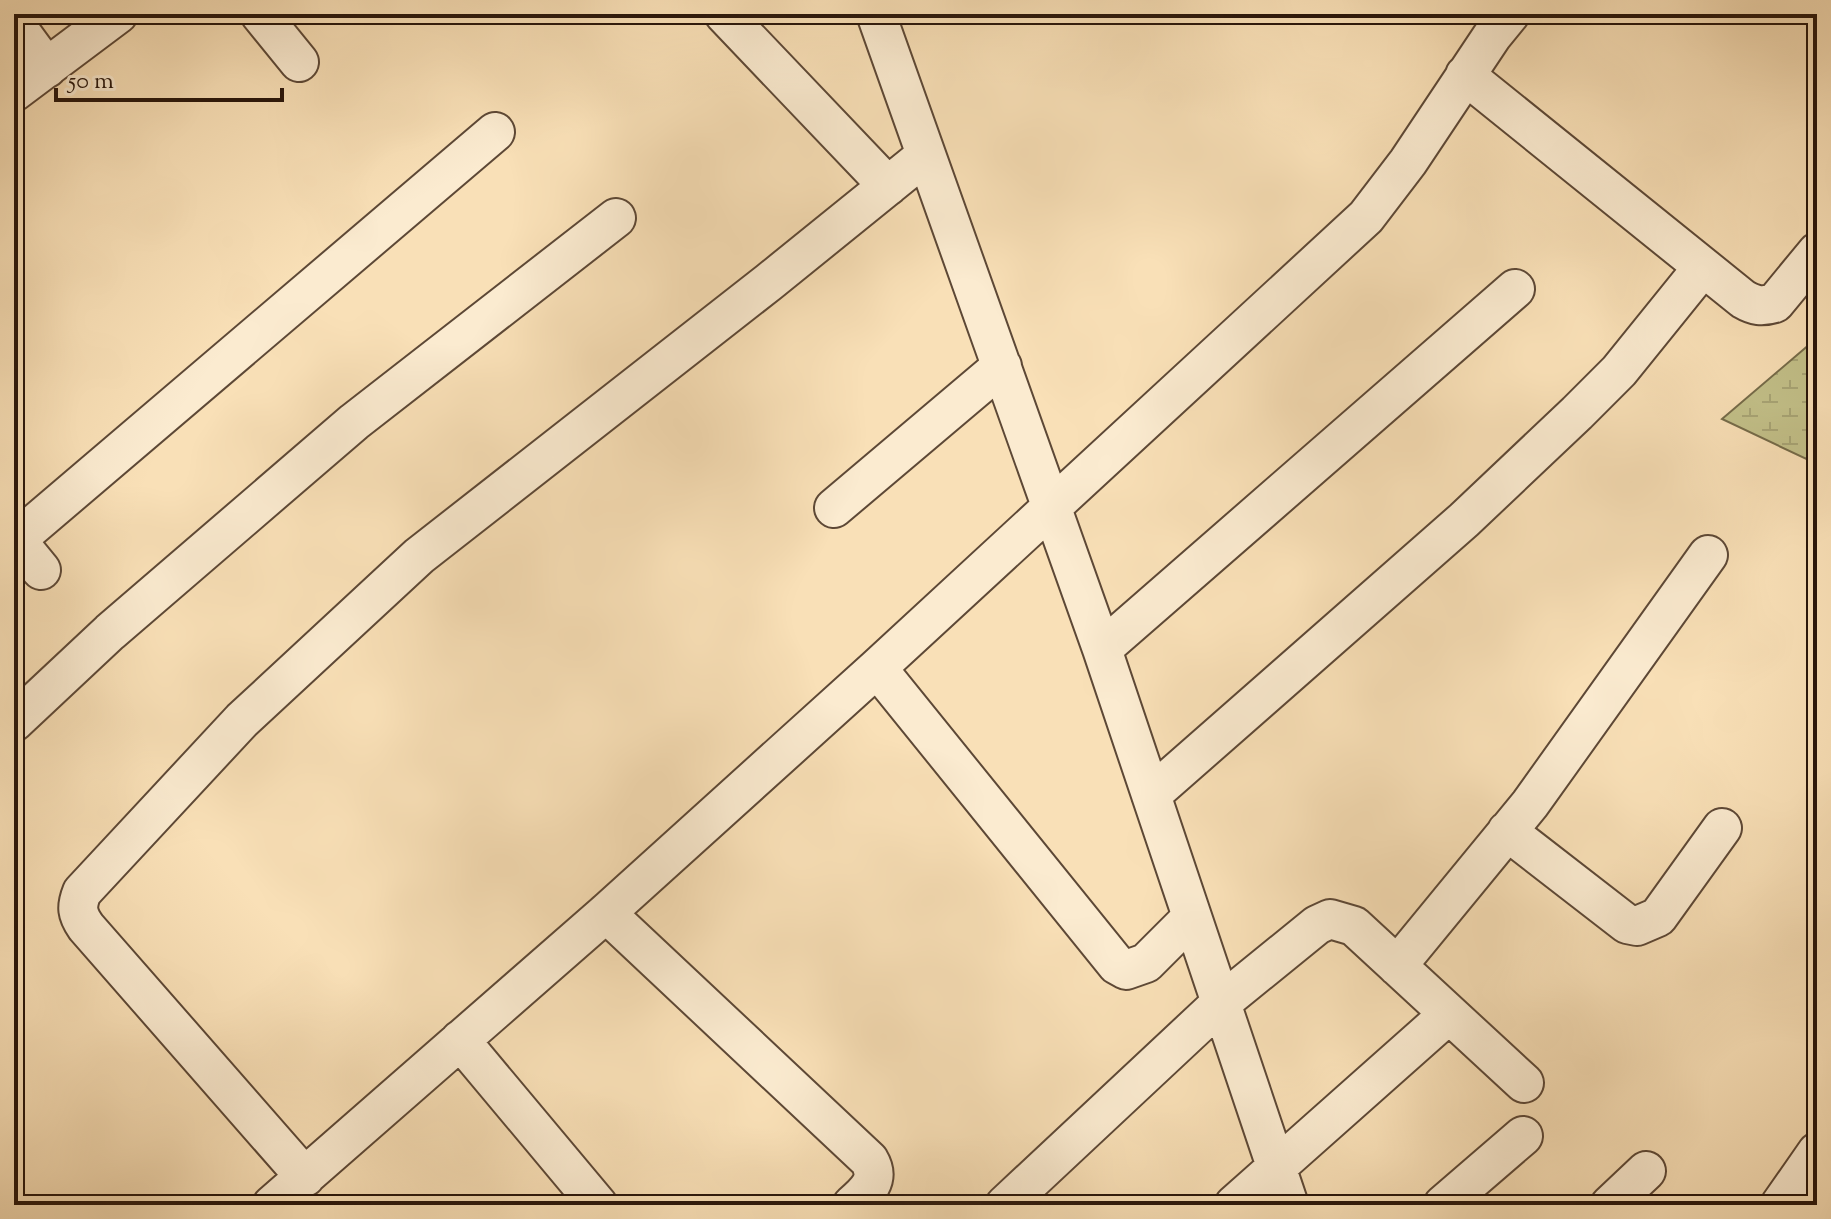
<svg xmlns="http://www.w3.org/2000/svg" width="1831" height="1219" font-family="'Sorts Mill Goudy',serif">
	<style>
		.wetland { fill: url(#wetland-marsh); stroke: #766c4a; stroke-width: 2 }
		.lines { fill: none; stroke-linecap: round; stroke-linejoin: round }
		.minor-casing { stroke: #5d4836; stroke-width: 42 }
		.minor { stroke: #fbebd0; stroke-width: 38 }
	</style>
	<defs>
		<pattern id="wetland-marsh" width="20" height="14" patternUnits="userSpaceOnUse" patternTransform="scale(2)"><rect width="20" height="14" fill="#c3c18a"/><path d="M1 5h8M5 5V1M11 12h8M15 12V8" fill="none" stroke="#a8a576"/></pattern>
	</defs>
	<rect width="100%" height="100%" fill="#f9e0b7"/>
	<filter id="stains"><feTurbulence type="fractalNoise" baseFrequency=".0025" numOctaves="4"/><feColorMatrix values="0 0 0 0 .2 0 0 0 0 .09 0 0 0 0 .02 0 0 0 .5 -.17"/></filter>
	<radialGradient id="worn" r=".72"><stop offset=".6" stop-color="#630" stop-opacity="0"/><stop offset="1" stop-color="#630" stop-opacity=".3"/></radialGradient>
	<path class="wetland" d="M1817 338V464L1722 419Z"/>
	<g class="lines">
		<defs>
			<path id="minor" d="M260 14 299 62
				M724 14 888 186
				M876 14 1102 649 1289 1205
				M14 23 47 68
				M1465 75 1743 299C1755 306 1762 307 1775 303L1817 252
				M14 92 118 14
				M834 508 1002 366
				M14 537 41 570
				M16 540 495 132
				M1102 649 1515 289
				M877 668 1117 965 1126 970 1146 963 1192 917
				M14 722 110 632 354 422 616 218
				M1151 795 1464 520 1577 413 1619 371 1703 267
				M1507 831 1627 924 1637 926 1658 917 1722 828
				M606 913 869 1160C881 1180 867 1192 852 1205
				M1397 966 1530 804 1708 555
				M460 1040 598 1205
				M305 1177 86 927C77 914 76 907 82 892L242 720 419 556 769 282 926 155
				M272 1205 606 913 877 668 1366 217 1408 162 1492 36 1510 14
				M1005 1205 1221 1003 1317 925 1330 919 1354 926 1524 1083
				M1234 1205 1449 1014
				M1443 1205 1523 1136
				M1610 1205 1646 1171
				M1780 1205 1817 1152"/>
		</defs>
		<use href="#minor" class="minor-casing"/>
		<use href="#minor" class="minor"/>
	</g>
	<rect width="1831" height="1219" fill="none" stroke="#f9e0b7" stroke-width="48"/>
	<rect x="16" y="16" width="1799" height="1187" fill="none" stroke="#29160b" stroke-width="4"/>
	<rect x="24" y="24" width="1783" height="1171" fill="none" stroke="#29160b" stroke-width="2"/>
	<path d="M56 88v12h226v-12" fill="none" stroke="#29160b" stroke-width="4"/>
	<text x="68" y="88" font-size="24" fill="#29160b" stroke="#fbebd0" stroke-width="6" paint-order="stroke">50 m</text>
	<rect width="100%" height="100%" filter="url(#stains)"/>
	<rect width="100%" height="100%" fill="url(#worn)"/>
</svg>
